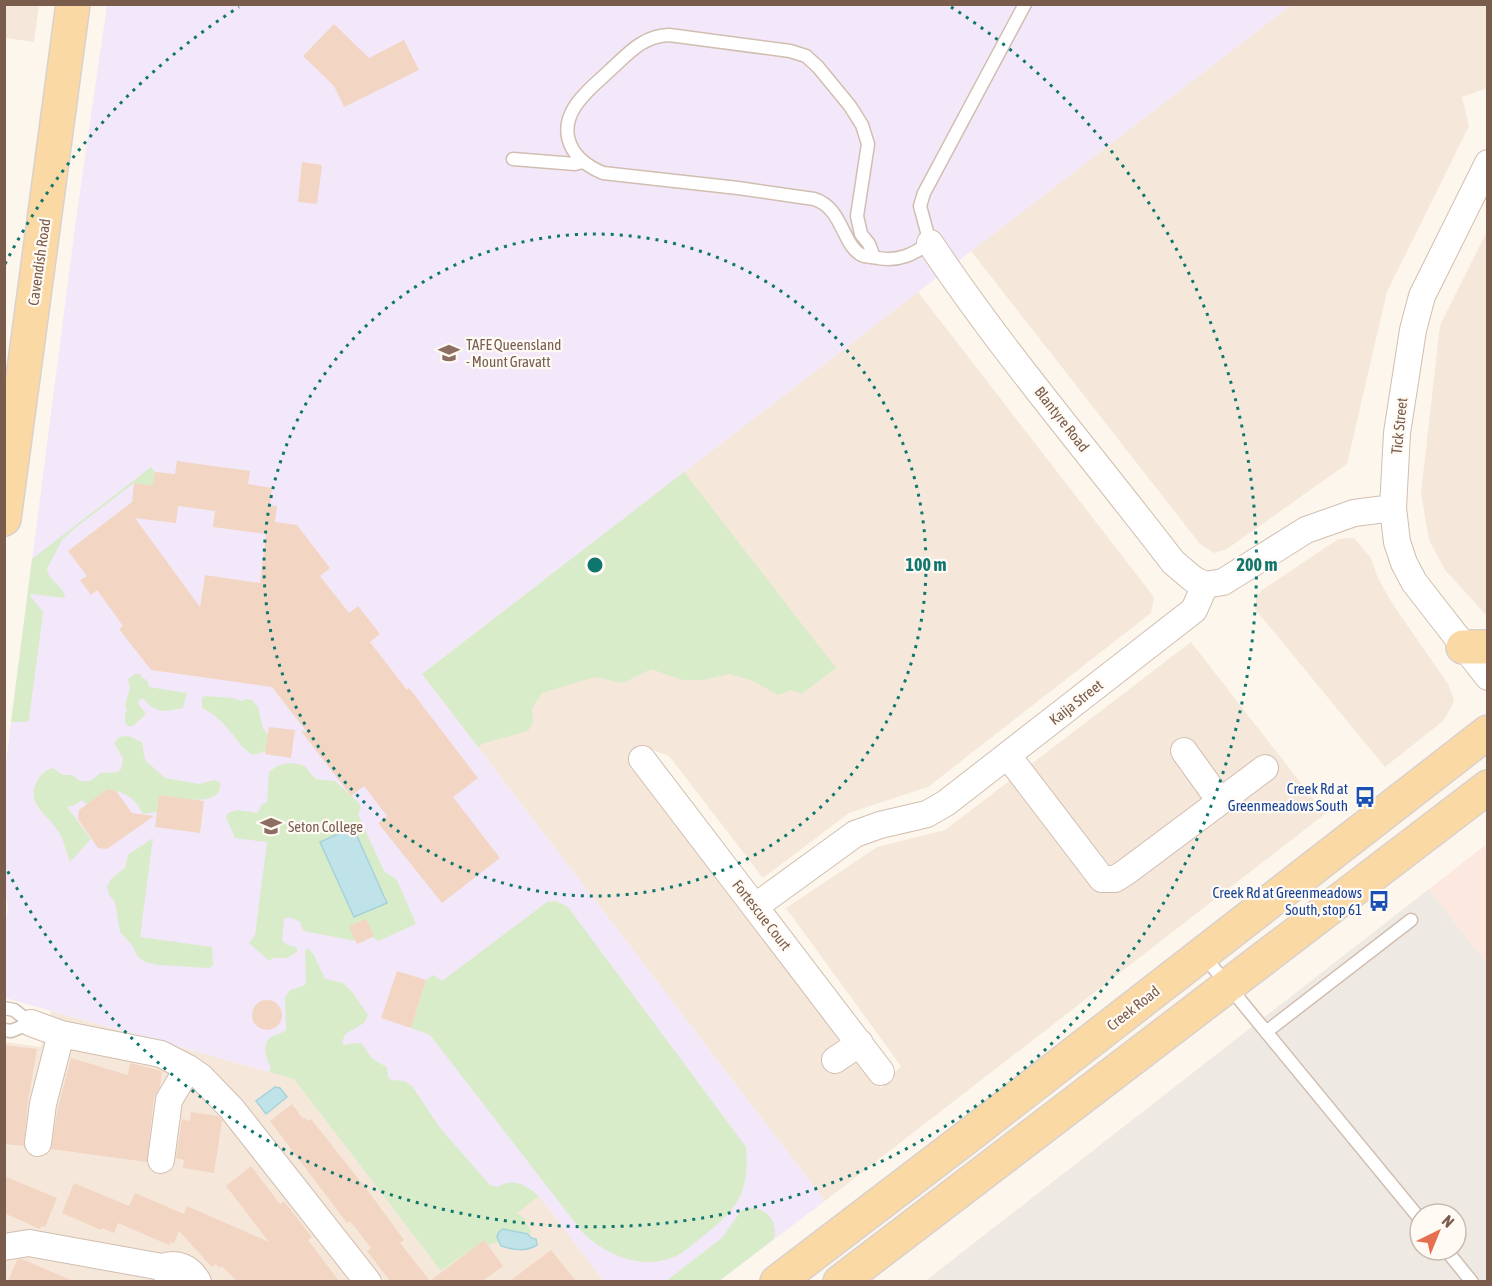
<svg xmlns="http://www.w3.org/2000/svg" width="1492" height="1286" font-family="'Asap Condensed',sans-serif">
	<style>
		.residential { fill: #f5e8da }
		.commercial { fill: #fde8e0 }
		.industrial { fill: #efe9e4; fill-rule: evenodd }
		.education { fill: #f3e8fa }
		.green { fill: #d8ecc9 }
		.water { fill: #bfe3e8; stroke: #a5d3da; stroke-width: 1.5 }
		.building { fill: #f3d5c3; fill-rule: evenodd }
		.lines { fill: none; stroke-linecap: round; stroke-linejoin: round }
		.lane-casing { stroke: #d1beb0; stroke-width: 15 }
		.street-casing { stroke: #d1beb0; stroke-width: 28 }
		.primary-casing { stroke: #dad1cd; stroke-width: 36 }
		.lane { stroke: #fff; stroke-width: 12 }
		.street { stroke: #fff; stroke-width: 26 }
		.primary { stroke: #fbd9a5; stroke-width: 33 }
		.ring { fill: none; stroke: #0f766e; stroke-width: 3; stroke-dasharray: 3 6 }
		.labels { text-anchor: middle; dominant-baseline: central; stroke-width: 4.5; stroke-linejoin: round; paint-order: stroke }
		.street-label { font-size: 15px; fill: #7a5c4d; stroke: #fffaf3 }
		.education-label { font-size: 15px; fill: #785e54; stroke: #fffaf3; text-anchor: start }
		.transit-label { font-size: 15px; fill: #164399; stroke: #fffaf3; text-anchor: end }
		.centre { fill: #0f766e; stroke: #fffaf3; stroke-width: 3 }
		.ring-label { font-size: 18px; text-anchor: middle; font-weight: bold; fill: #0f766e; stroke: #fffaf3; stroke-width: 4.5; stroke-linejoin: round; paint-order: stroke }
	</style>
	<rect width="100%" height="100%" fill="#fdf6ec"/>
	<path class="residential" d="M5 4 39 5 34 42 5 38Z
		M1291 5H1487V88L1462 97 1469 126 1387 292 1347 464 1227 549 1214 553 1200 544 971 251Z
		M1487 231V616L1445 570 1429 540 1421 493 1440 325Z
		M918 292 1154 597 1151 613 928 787 849 813 763 878 669 756 650 749 634 761 881 1088 901 1066 786 908 877 847 945 830 1191 642 1325 814 825 1201 422 674Z
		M1354 538 1371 558 1378 578 1394 606 1448 684 1454 699 1452 706 1443 721 1385 767 1255 609 1256 598 1262 590 1338 539Z
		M51 1011 294 1079 441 1271 539 1196 604 1281 5 1282V1042L41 1047Z"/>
	<path class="commercial" d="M1487 844V964L1429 889Z"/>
	<path class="industrial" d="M1429 889 1487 964V1281L924 1282ZM1420 1214H1456V1250H1420Z"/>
	<path class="education" d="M107 5H1291L422 674 825 1201 719 1281H604L539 1196 441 1271 294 1079 5 998 4 930 8 908 4 882 5 770 76 219Z"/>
	<path class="green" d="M151 467 155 472 153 486 134 483 75 528 62 540 47 569C49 582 64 585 65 598L31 594V597L43 612 29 720 25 722H11L32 559Z
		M684 472 836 668 802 694 791 690 778 695 753 681 729 674 703 680H682L651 669 623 683 595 677 542 693 532 709 533 723 528 731 481 744 479 748 422 674Z
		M135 674H140L142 678 147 680 149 687 187 693 183 708C164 712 156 714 144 699H140L138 703 146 714 133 726H128L125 723V714L127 710 125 705 130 688 128 679Z
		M205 696 233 698 241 701 247 699 252 700 258 707 263 729 268 734 266 751 254 755C242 750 238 740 229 730 222 721 212 713 202 708V698Z
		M128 736 142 742 145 760 165 778 199 784 214 780 220 782C224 810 175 797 159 795L157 812 143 814C134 797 127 793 108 789L87 805 82 800 73 806H69L67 807 91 839 70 862C66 852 64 840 58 831 49 815 26 805 36 783 40 775 45 770 53 768L63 775H72L80 781H90L101 773 117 772 121 769 123 758 114 743 119 737Z
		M289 763C312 765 303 768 316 779L335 781 359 803 361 809 358 814 384 871 397 880 416 924 378 941 373 937 357 944 356 941 303 931 300 922 290 917 284 919 282 940 287 945 297 947V952L287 958H273L269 961 249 943 255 935 267 842 235 838 226 817 228 813 237 810 258 813 261 805 267 802 269 772 277 766Z
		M153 838 140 937 212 947 213 965 209 968 158 965 145 962 138 957 132 945 120 932 115 902 109 895 107 886 111 879 125 868 128 855Z
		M556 901 568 907 746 1147C750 1193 737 1210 702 1237 694 1243 685 1252 676 1256 644 1271 607 1256 583 1233L430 1035 411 1028 426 980 433 975 442 981 547 902Z
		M308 948 314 955 325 979 343 983 353 993 368 1015 364 1023 345 1034 342 1043 345 1045C366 1041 360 1042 371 1057 375 1062 383 1064 387 1068L388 1077 391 1080 404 1081 412 1086 440 1128 490 1185 498 1187C513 1177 526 1185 539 1196L517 1213 524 1218 532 1233 514 1232 497 1237 498 1242 488 1245 484 1240 441 1271 294 1079 269 1072 271 1067C266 1058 260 1043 273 1036 277 1034 282 1033 286 1030L285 997 290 990 303 986 306 982 305 950Z
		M748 1208C767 1207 778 1221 774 1239L719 1281H666L722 1238 741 1211Z"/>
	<path class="water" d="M353 827 387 903 354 917 320 842Z
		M275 1087 280 1088 287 1097 266 1114 256 1101Z
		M503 1229 528 1234 531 1238 536 1239 537 1245C526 1252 514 1250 501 1246L497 1237 499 1232Z"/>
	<path class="building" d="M334 24 369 58 404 40 419 70 344 107 334 86 303 56Z
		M302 162 322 165 317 204 298 202Z
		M177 461 250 471 248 484 272 488 270 505 277 506 275 522 297 525 330 568 320 576 349 613 358 606 380 634 370 642 407 690 409 688 478 778 453 797 500 858 442 903 378 823 387 816 364 786 351 796 301 731 307 732 272 687 151 670 119 629 123 626 97 590 91 595 80 580 87 576 68 551 132 502 134 483 153 486 155 472 175 474ZM178 506 215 511 213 527 266 534 260 583 205 575 200 607 135 518 176 523Z
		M269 727 295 730 291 758 265 754Z
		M108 789 116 791 132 813 154 816 107 849 98 848 78 819 79 810Z
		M159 795 204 801 200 833 155 827Z
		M366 919 374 936 357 944 349 926Z
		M397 971 426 980 411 1028 381 1018Z
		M252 1015a15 15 0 1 1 30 0a15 15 0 1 1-30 0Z
		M4 1045 37 1049 28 1102 24 1146 4 1144Z
		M71 1058 128 1075 130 1063 162 1071 160 1086 154 1098 147 1162 51 1149 58 1107Z
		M292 1104 303 1119 305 1118 308 1121 311 1119 368 1191 404 1240 400 1243 430 1281 484 1240 503 1266 483 1281H390L367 1251 371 1248 350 1221 347 1223 270 1121Z
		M191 1112 218 1116 222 1120 214 1173 183 1168 184 1160 176 1158 182 1119 190 1121Z
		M251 1166 280 1204 284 1201 312 1237 308 1240 339 1281H237L222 1266 220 1268 216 1264 212 1267 179 1231 174 1243 171 1242 169 1245 118 1223 114 1233 102 1228 101 1230 62 1213 74 1183 129 1206 135 1193 184 1214 187 1206 269 1242 226 1186Z
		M4 1176 57 1198 45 1227 41 1226 40 1229 4 1213Z
		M551 1250 576 1281H510Z
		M22 1259 73 1281H8L17 1260Z"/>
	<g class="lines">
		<defs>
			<path id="lane" d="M513 159 575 164 583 162
				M874 257 869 244 861 234 857 216 868 144 862 125 850 106 818 67 806 56 790 51 669 35C642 36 628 54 608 72 601 79 592 86 585 94 555 125 565 157 603 173L738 188 814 199C844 208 842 248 864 256 868 257 874 257 878 258 899 262 913 254 930 243L920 206 924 193 1025 4
				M1203 955 1420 1219
				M4 1008 14 1010 31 1023 11 1031 4 1030
				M1266 1032 1411 920
				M1446 1250 1472 1282"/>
			<path id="street" d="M1488 163 1422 296 1413 330 1397 433 1393 508 1397 542 1404 563 1414 582 1488 677
				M930 243C1004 354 1092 456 1173 562L1193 579 1205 585
				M1184 751 1220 801
				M1008 756 1102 879H1115L1126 872 1265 768
				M642 759 881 1072
				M756 906 855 834 880 825 927 814 946 803 1194 610 1205 585 1223 582 1306 530 1354 513 1393 508
				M31 1023 61 1034 161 1054 188 1068 201 1077 232 1109 368 1282
				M835 1060 860 1043
				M38 1143 43 1104 61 1034
				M161 1160 169 1100 188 1068
				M4 1247 29 1243 162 1267
				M177 1282 166 1273 162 1267C177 1262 190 1267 198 1282"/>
			<path id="primary" d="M4 519 73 4
				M1463 647H1488
				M777 1282 963 1140 1488 732
				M840 1282 1488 787"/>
		</defs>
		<use href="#lane" class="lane-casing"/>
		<use href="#street" class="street-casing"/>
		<use href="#primary" class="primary-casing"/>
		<use href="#lane" class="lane"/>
		<use href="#street" class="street"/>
		<use href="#primary" class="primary"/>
	</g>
	<g class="ring">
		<circle cx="595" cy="565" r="331"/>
		<path d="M5 264A662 662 0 0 1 239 7M951 7A662 662 0 1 1 5 866"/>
	</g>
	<defs>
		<symbol id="university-bare" viewBox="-9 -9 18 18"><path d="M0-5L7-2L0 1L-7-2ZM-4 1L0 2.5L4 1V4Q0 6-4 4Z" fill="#8d6e63" stroke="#fffaf3" stroke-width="2.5" paint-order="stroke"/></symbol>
		<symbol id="bus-bare" viewBox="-9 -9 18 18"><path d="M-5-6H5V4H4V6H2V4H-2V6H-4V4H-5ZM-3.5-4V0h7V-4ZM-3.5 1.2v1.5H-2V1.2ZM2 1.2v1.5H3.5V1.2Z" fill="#1a4fb4" stroke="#fffaf3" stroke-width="2.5" paint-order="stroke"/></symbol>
		<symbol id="school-bare" viewBox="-9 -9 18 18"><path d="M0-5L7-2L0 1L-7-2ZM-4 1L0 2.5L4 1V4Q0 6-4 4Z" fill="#8d6e63" stroke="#fffaf3" stroke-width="2.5" paint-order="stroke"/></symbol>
	</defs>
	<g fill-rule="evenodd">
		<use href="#university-bare" x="434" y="338" width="30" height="30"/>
		<use href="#bus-bare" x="1350" y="782" width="30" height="30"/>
		<use href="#school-bare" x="256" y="811" width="30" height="30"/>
		<use href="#bus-bare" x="1364" y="886" width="30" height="30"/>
	</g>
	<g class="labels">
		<g class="street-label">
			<text transform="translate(39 262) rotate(-82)">Cavendish Road</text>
			<text transform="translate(1062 419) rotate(52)">Blantyre Road</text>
			<text transform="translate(1399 426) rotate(-84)">Tick Street</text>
			<text transform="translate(1076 702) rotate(-38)">Kaija Street</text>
			<text transform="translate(762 915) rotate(52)">Fortescue Court</text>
			<text transform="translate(1133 1008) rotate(-38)">Creek Road</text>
		</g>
		<g class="education-label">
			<text x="466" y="344">TAFE Queensland<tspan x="466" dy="17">- Mount Gravatt</tspan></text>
			<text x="288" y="826">Seton College</text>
		</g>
		<g class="transit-label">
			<text x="1348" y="788">Creek Rd at<tspan x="1348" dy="17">Greenmeadows South</tspan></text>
			<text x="1362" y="892">Creek Rd at Greenmeadows<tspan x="1362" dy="17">South, stop 61</tspan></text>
		</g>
	</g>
	<circle cx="595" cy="565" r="9" class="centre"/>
	<g class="ring-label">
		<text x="926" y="571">100 m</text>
		<text x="1257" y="571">200 m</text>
	</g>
	<rect width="1492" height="1286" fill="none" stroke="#7a5c4d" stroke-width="12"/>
	<g transform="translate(1438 1232) rotate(43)"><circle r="28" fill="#fffaf3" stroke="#cabbb1" stroke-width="1.5"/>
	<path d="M0-4.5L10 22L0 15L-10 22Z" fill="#e76f51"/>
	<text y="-9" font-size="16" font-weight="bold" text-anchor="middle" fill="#7a5c4d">N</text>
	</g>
</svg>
